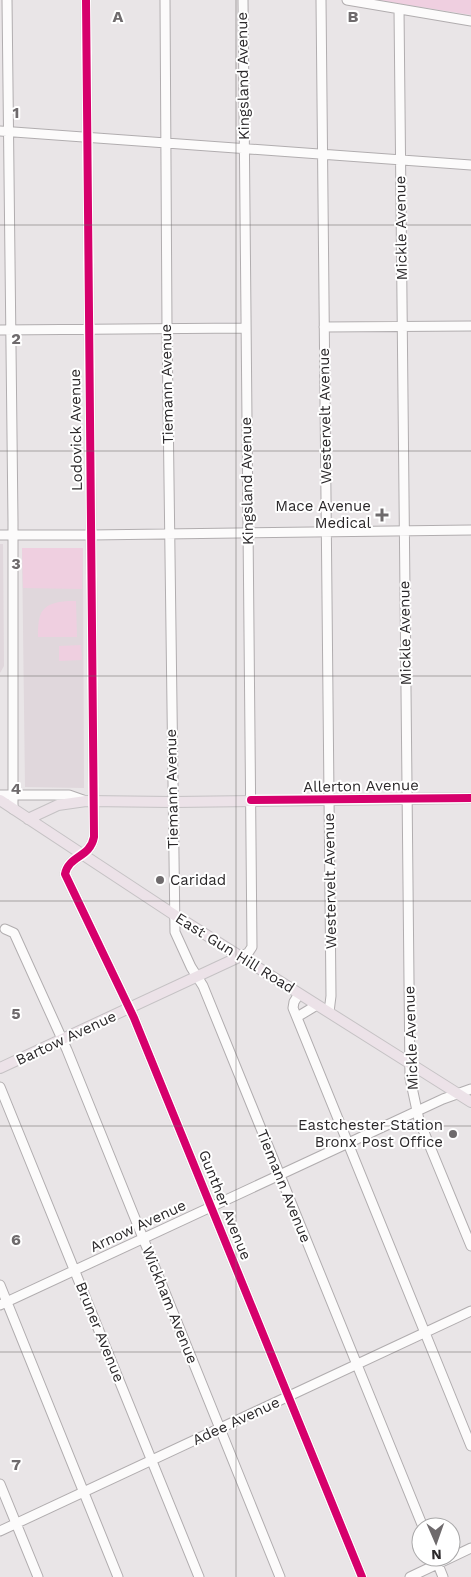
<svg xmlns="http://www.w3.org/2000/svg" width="471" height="1577" font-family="'Work Sans',sans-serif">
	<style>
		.built { fill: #e0d7dc }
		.green { fill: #efcfe0 }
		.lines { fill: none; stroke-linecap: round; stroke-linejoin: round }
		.minor-casing { stroke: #b1adaf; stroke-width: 11 }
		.major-casing { stroke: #c5c2c4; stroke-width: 12 }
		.minor { stroke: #fcfbfb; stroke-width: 9 }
		.major { stroke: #ece2e8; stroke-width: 10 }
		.cycleway-casing { stroke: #fff; stroke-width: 11 }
		.cycleway { stroke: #d6006c; stroke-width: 8 }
		.grid { fill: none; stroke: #6e6a6c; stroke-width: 1; stroke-opacity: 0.55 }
		.poi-dot { fill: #6e6a6c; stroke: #fff; stroke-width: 2 }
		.labels { text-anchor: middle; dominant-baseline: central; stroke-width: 4; stroke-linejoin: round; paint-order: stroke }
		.street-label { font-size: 15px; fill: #2b282a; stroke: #fff }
		.poi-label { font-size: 15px; fill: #2b282a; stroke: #fff; text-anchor: end }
		.grid-label { font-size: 16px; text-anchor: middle; font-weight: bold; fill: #6e6a6c; stroke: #fff; stroke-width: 4; stroke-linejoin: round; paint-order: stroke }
	</style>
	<rect width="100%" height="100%" fill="#e9e5e7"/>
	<path class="built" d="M0 544H3L4 666 0 673Z
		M22 548H83L84 788 25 787Z"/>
	<path class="green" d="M377 0H471V15Z
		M22 548H83L82 589 23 588Z
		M68 601H76L77 637H38C38 612 41 603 68 601Z
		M81 645 82 660 59 661V646Z"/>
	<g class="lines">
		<defs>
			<path id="minor" d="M7 0 13 521V809
				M86 0 94 837C90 858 69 855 65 874L134 1018 362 1577
				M165 0 167 329 175 932 191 967 203 986 423 1527
				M321 0 331 996 329 1012
				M347 0 471 21
				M399 9 410 1078 419 1120 471 1246
				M0 131 471 165
				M324 327 471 326
				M0 330 245 328
				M0 535H91L471 530
				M0 795H69L86 801
				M5 929 14 933 67 1050 280 1577
				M241 956 248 953 252 947 243 0
				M299 994 294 1002 293 1008 471 1446
				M297 1017 317 1005
				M0 1087 199 1577
				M0 1285 118 1577
				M0 1305 443 1099 471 1089
				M0 1484 38 1577
				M0 1531 471 1311
				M435 1557 443 1577
				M410 1577 471 1548"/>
			<path id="major" d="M0 800 173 914 471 1102
				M28 819 58 805 86 801 173 802 471 798
				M0 1068 241 956"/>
		</defs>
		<use href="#minor" class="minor-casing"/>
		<use href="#major" class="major-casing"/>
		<use href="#minor" class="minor"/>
		<use href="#major" class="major"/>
		<defs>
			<path id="cycleway" d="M86 0 94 837C90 858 69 855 65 874L134 1018 362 1577
				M251 800 471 798"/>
		</defs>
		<use href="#cycleway" class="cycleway-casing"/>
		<use href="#cycleway" class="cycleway"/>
	</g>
	<path class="grid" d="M236 0V1577M0 225H471M0 451H471M0 676H471M0 901H471M0 1126H471M0 1352H471"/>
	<g class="poi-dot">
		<path d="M379.5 507.5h5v5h5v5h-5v5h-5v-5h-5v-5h5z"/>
		<circle cx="160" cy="880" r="5"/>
		<circle cx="453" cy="1134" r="5"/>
	</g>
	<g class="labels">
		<g class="street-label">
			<text transform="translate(243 76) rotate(-91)">Kingsland Avenue</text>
			<text transform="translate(401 228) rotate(-91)">Mickle Avenue</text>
			<text transform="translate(167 384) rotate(-91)">Tiemann Avenue</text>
			<text transform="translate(325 416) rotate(-91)">Westervelt Avenue</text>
			<text transform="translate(76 430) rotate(-91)">Lodovick Avenue</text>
			<text transform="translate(247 481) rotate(-91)">Kingsland Avenue</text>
			<text transform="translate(405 633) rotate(-91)">Mickle Avenue</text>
			<text transform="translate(361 786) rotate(-1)">Allerton Avenue</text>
			<text transform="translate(172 789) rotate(-91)">Tiemann Avenue</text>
			<text transform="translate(330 881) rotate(-91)">Westervelt Avenue</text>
			<text transform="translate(235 953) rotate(32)">East Gun Hill Road</text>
			<text transform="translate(66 1038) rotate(-25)">Bartow Avenue</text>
			<text transform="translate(411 1038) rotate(-92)">Mickle Avenue</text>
			<text transform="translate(284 1186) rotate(68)">Tiemann Avenue</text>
			<text transform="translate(225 1205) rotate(68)">Gunther Avenue</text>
			<text transform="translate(138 1226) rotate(-25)">Arnow Avenue</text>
			<text transform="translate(170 1305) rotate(68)">Wickham Avenue</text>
			<text transform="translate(100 1332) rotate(68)">Bruner Avenue</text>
			<text transform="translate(236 1421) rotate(-25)">Adee Avenue</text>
		</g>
		<g class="poi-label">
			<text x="371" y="506">Mace Avenue<tspan x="371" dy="17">Medical</tspan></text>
			<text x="170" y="880" text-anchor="start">Caridad</text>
			<text x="443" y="1125">Eastchester Station<tspan x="443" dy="17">Bronx Post Office</tspan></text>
		</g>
	</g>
	<g class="grid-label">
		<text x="118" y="22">A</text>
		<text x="353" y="22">B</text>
		<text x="16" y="118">1</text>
		<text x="16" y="344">2</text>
		<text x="16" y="569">3</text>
		<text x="16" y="794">4</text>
		<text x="16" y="1019">5</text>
		<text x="16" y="1245">6</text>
		<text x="16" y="1470">7</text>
	</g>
	<g transform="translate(436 1542) rotate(178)"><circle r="24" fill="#ffffff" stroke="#aaa9aa"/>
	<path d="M0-4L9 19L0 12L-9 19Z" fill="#6e6a6c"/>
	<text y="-8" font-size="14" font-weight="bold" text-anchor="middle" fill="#2b282a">N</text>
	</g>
</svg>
